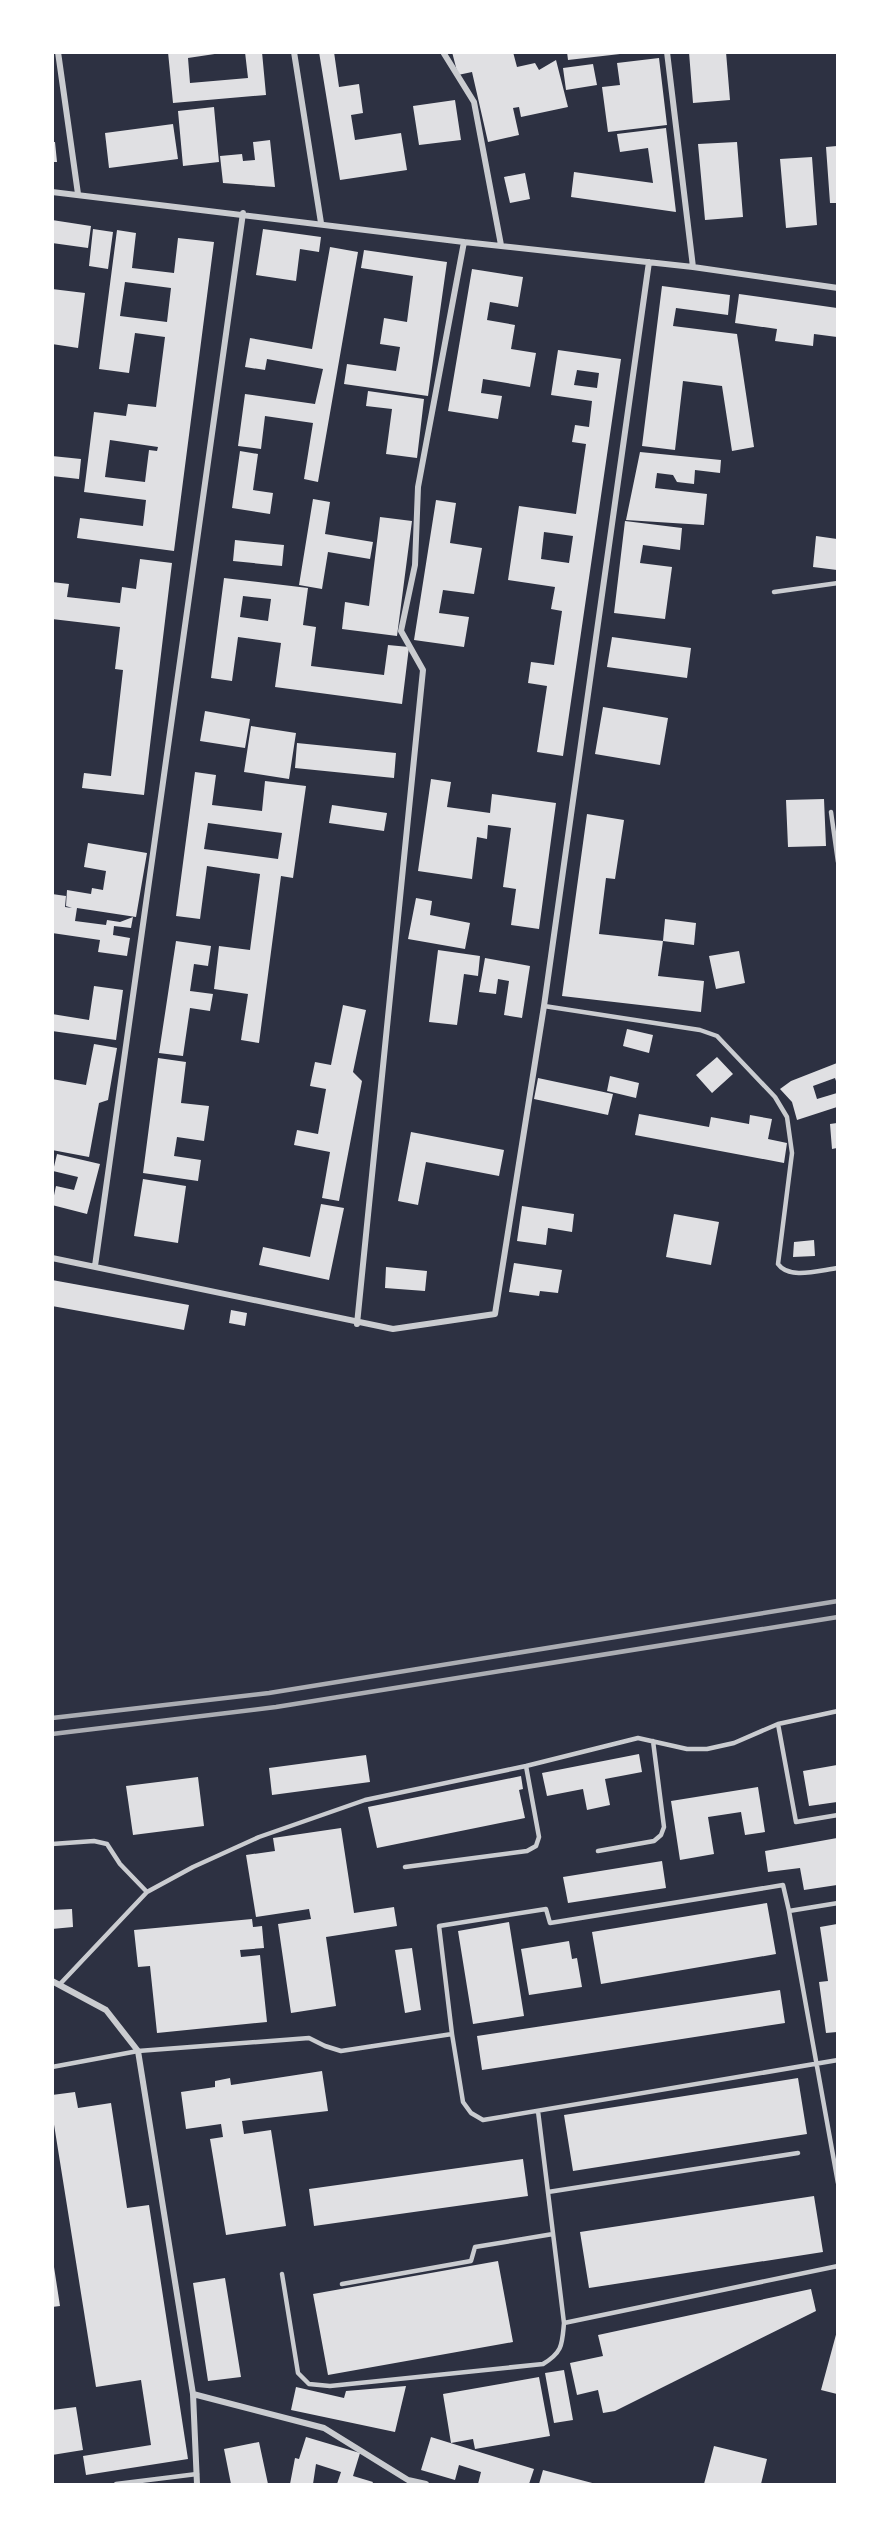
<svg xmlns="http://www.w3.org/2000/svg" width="890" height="2537" font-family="'IBM Plex Sans',sans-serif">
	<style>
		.building { fill: #e0e0e3; fill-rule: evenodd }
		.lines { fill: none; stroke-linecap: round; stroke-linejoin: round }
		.service { stroke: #caccd0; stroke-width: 4.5 }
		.minor { stroke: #caccd0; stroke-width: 6 }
		.rail { stroke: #abadb3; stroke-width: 4.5 }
	</style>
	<rect width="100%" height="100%" fill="#2d3142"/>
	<path class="building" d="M168 52H228L188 58 190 83 248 78 245 52H262L266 95 173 103Z
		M319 52H334L339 87 359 84 363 113 351 115 355 140 401 133 407 170 340 180Z
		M452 52H513L517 67 535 63 539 70 556 60 568 107 521 117 519 107 513 108 519 135 488 142 472 72 458 75Z
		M567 52H620V54L568 60Z
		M689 52H726L730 100 693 103Z
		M659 58 667 125 608 132 602 87 620 85 617 63Z
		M593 64 597 85 566 90 563 68Z
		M455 100 461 140 419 145 413 106Z
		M214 107 219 162 183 166 178 111Z
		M173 124 178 159 109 168 105 133Z
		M666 128 676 212 571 197 574 172 653 183 648 148 620 152 617 134Z
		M270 140 275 187 223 183 220 156 242 154 243 161 255 160 253 142Z
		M52 142H55L57 162H52Z
		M737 142 743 217 705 220 698 144Z
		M837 146V203H830L826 147Z
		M812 157 817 225 786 228 780 159Z
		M525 173 530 199 510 203 504 177Z
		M52 220 91 226 88 248 52 243Z
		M93 229 113 232 108 269 89 266Z
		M263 229 321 237 319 252 300 249 296 281 256 275Z
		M117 230 136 233 132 268 174 273 178 238 214 242 174 551 77 538 80 518 143 526 146 500 84 492 94 412 126 416 128 404 156 407 165 337 135 333 129 373 99 369ZM125 282 171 288 167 322 120 316ZM110 440 158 447 157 451 149 450 145 482 105 477Z
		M330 247 358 252 318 482 304 479 313 423 265 416 261 449 238 446 245 394 315 404 323 369 267 359 265 370 245 367 250 338 312 349Z
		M364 250 447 262 428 396 344 384 347 364 396 371 400 347 380 344 384 318 407 322 413 276 361 268Z
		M472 269 523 277 518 307 490 302 487 320 515 325 511 349 536 353 530 387 483 379 481 393 502 396 498 419 448 411Z
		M662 286 730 295 728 315 676 308 673 326 737 334 754 447 732 451 722 386 683 381 675 450 642 446Z
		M52 289 85 293 78 348 52 344Z
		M739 294 837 308V337L814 334 813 346 775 341 777 329 735 323Z
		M558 350 621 359 563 756 537 752 547 686 528 683 531 662 554 665 562 611 551 609 555 587 508 580 519 506 576 514 586 444 572 442 575 425 589 427 592 401 551 395ZM577 370 599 373 597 388 574 385ZM544 532 573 536 569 563 541 559Z
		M368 391 424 399 417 458 386 454 392 409 366 406Z
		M240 451 258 454 253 490 273 493 270 514 232 508Z
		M640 452 721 460 720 473 695 470 694 484 677 482 673 475 657 473 655 488 707 494 704 525 626 520Z
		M52 456 81 459 79 479 52 476Z
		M313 499 330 502 325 534 373 542 370 559 328 552 322 589 299 585Z
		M436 500 456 503 450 543 482 548 474 594 443 590 439 613 469 617 464 647 414 640Z
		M380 517 412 521 397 636 342 629 345 602 369 606Z
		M625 521 682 528 680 550 643 545 640 563 672 567 665 619 614 613Z
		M816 536 837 539V570L813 567Z
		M235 540 284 545 282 566 233 561Z
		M140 559 172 563 144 795 82 788 84 773 111 776 123 670 115 669 120 627 52 619V582L69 584 67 597 120 603 122 587 136 589Z
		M224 578 308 588 303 625 316 627 311 666 384 675 388 645 409 647 402 704 275 687 281 643 238 637 232 681 211 678ZM243 596 271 599 268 621 240 617Z
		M612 637 691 648 687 678 607 667Z
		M603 707 668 718 660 765 595 754Z
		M205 711 250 719 245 748 200 741Z
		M251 726 296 733 289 779 244 772Z
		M297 743 396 753 394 778 295 768Z
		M195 772 216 775 212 805 262 811 265 781 306 786 293 878 281 876 259 1043 241 1040 248 994 214 989 219 946 250 950 260 874 207 866 200 919 176 916ZM208 823 282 833 278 859 204 849Z
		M431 779 451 782 447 807 490 813 492 794 556 803 539 929 511 925 516 889 503 887 511 828 488 825 487 839 477 837 472 879 418 871Z
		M824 799 826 846 788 847 786 800Z
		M332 805 387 813 384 831 329 823Z
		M587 814 624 820 615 879 606 878 599 934 663 941 658 976 704 981 701 1012 562 996Z
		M88 843 147 853 136 917 77 908 75 921 106 925 107 920 120 922 133 917 131 928 114 926 113 935 130 938 127 956 98 952 100 940 52 933V894L66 896 65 907 72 908 66 906 67 890 91 894 92 888 103 890 106 871 84 867Z
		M416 898 432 901 430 915 470 923 465 949 408 939Z
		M665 919 696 923 694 945 663 941Z
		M176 941 211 946 208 966 194 964 190 991 213 994 210 1011 190 1008 183 1056 159 1053Z
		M438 950 480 956 478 976 464 974 457 1025 429 1022Z
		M739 951 745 983 716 989 709 956Z
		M485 958 530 966 522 1018 504 1015 509 981 498 979 496 994 479 992Z
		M94 986 123 990 116 1040 52 1031V1014L89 1020Z
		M343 1005 366 1010 353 1072 362 1081 339 1201 322 1198 330 1152 294 1145 297 1130 318 1134 326 1089 310 1086 315 1062 331 1065Z
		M627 1029 653 1035 649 1053 623 1046Z
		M94 1044 117 1048 108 1100 99 1103 89 1157 52 1150V1079L86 1085Z
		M717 1057 733 1074 712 1093 696 1075Z
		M158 1058 186 1062 181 1103 209 1106 204 1141 177 1137 174 1156 201 1160 198 1181 143 1173Z
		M837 1063V1084L835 1078 813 1086 817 1099 837 1093V1107L797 1120 792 1102 780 1089 791 1081Z
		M610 1076 639 1083 636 1098 607 1091Z
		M538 1078 613 1094 608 1115 534 1099Z
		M639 1114 709 1127 711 1117 749 1124 750 1115 772 1119 768 1139 787 1143 784 1163 635 1135Z
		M837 1123V1148L832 1149 830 1124Z
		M411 1132 504 1150 499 1176 426 1162 418 1205 398 1201Z
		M57 1154 100 1164 87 1214 52 1205 56 1186 74 1190 78 1177 53 1171Z
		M143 1179 186 1186 178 1243 134 1236Z
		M321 1204 344 1208 329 1280 259 1265 263 1247 310 1257Z
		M522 1206 574 1214 572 1232 548 1228 546 1245 517 1241Z
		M674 1214 719 1222 711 1265 666 1257Z
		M814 1240 815 1256 793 1257 794 1242Z
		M514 1263 562 1270 558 1293 540 1291 539 1296 509 1292Z
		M386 1267 427 1271 425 1291 385 1288Z
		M52 1280 189 1305 184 1330 52 1306Z
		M231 1310 247 1313 245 1326 229 1323Z
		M639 1754 642 1772 605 1779 610 1805 587 1810 583 1789 547 1796 542 1773Z
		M366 1755 370 1782 272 1795 269 1768Z
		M837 1765V1802L809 1806 803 1771Z
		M521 1776 523 1789 519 1790 525 1818 377 1848 368 1807Z
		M198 1777 204 1826 133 1835 126 1786Z
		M758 1787 765 1832 745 1835 741 1812 708 1817 714 1854 680 1860 671 1801Z
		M341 1828 354 1913 394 1907 397 1926 326 1937 336 2006 291 2013 278 1924 311 1919 309 1909 256 1917 246 1855 275 1851 273 1838Z
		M837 1838V1885L804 1890 800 1868 768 1872 765 1851Z
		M662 1861 666 1888 568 1903 563 1877Z
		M767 1903 776 1954 601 1984 592 1932Z
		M72 1909 73 1927 52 1929V1910Z
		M252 1919 253 1927 262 1926 264 1948 240 1950 241 1957 260 1955 267 2022 157 2033 150 1966 138 1967 134 1930Z
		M509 1922 524 2016 473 2024 458 1931Z
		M837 1924V2032L826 2033 819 1982 828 1981 820 1927Z
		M569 1941 572 1959 577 1958 582 1987 529 1995 521 1949Z
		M412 1948 421 2010 405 2013 395 1950Z
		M780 1990 785 2023 482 2070 477 2036Z
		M322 2071 328 2111 242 2121 244 2134 271 2130 286 2226 226 2235 210 2139 223 2137 221 2124 186 2129 181 2092 215 2087V2081L230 2078 231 2085Z
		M798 2078 807 2134 573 2171 564 2115Z
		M75 2092 78 2108 111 2103 127 2208 149 2205 188 2459 86 2475 83 2456 151 2445 141 2380 96 2387 52 2112V2095Z
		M523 2159 528 2196 314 2226 309 2189Z
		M814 2196 823 2252 589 2288 580 2232Z
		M498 2261 513 2342 328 2375 313 2294Z
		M54 2267 60 2306 52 2307V2268Z
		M225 2278 241 2377 208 2381 193 2283Z
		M811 2289 816 2311 615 2411 603 2413 598 2390 577 2395 570 2363 603 2356 598 2335Z
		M837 2331V2394L821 2390Z
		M564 2370 573 2420 554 2423 545 2373Z
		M539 2377 550 2436 475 2449 473 2439 451 2443 443 2394Z
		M406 2386 395 2432 291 2410 296 2387 344 2398 346 2391Z
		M76 2407 83 2450 52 2455V2410Z
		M306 2437 360 2453 353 2476 373 2482 372 2484H337L341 2472 316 2464 313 2484H290L295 2458 299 2459Z
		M431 2437 534 2469 529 2484H478L481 2472 459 2465 455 2480 421 2470Z
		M259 2442 268 2484H231L224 2449Z
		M714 2446 767 2459 761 2484H704Z
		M543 2470 596 2484H539Z"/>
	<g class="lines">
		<path class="service" d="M774 592 838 583
			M831 812 838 862
			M544 1006 700 1030 717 1036 775 1097 787 1117 792 1153 778 1264C789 1280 820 1270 838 1268
			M778 1724 796 1822 838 1815
			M52 1844 94 1841 107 1844 120 1864 147 1892
			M598 1851 654 1841 661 1835 664 1827 653 1741
			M405 1867 527 1851 536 1846 539 1837 526 1766
			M789 1911 838 2183
			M61 1983 147 1892 193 1867 259 1837 365 1800 526 1766 638 1738 687 1749H707L734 1743 778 1724 838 1711
			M452 2034 439 1926 546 1909 550 1923 783 1885 789 1911 838 1903
			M52 2067 138 2051 309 2038 325 2046 341 2051 452 2034 463 2102 471 2113 483 2120 838 2060
			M548 2192 798 2153
			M282 2274 298 2373 309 2384 330 2386 543 2364C563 2352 562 2344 564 2323L538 2111
			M342 2284 471 2261 475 2247 553 2234
			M564 2323 838 2266
			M116 2484 197 2474"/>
		<path class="minor" d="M58 52 78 194
			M294 52 321 223
			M443 52 474 102 501 245
			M667 52 693 267
			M52 192 464 242 693 267 838 288
			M52 1258 393 1329 495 1314 544 1006 649 262
			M95 1266 243 213
			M357 1324 423 670 401 631 415 565 418 487 464 242
			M52 1981 106 2010 138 2051 193 2394 197 2484
			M193 2394 324 2428 408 2480 426 2484"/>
		<path class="rail" d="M52 1718 269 1693 838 1601
			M52 1734 276 1707 838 1617"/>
	</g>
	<rect width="890" height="2537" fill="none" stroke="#ffffff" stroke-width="108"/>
</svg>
